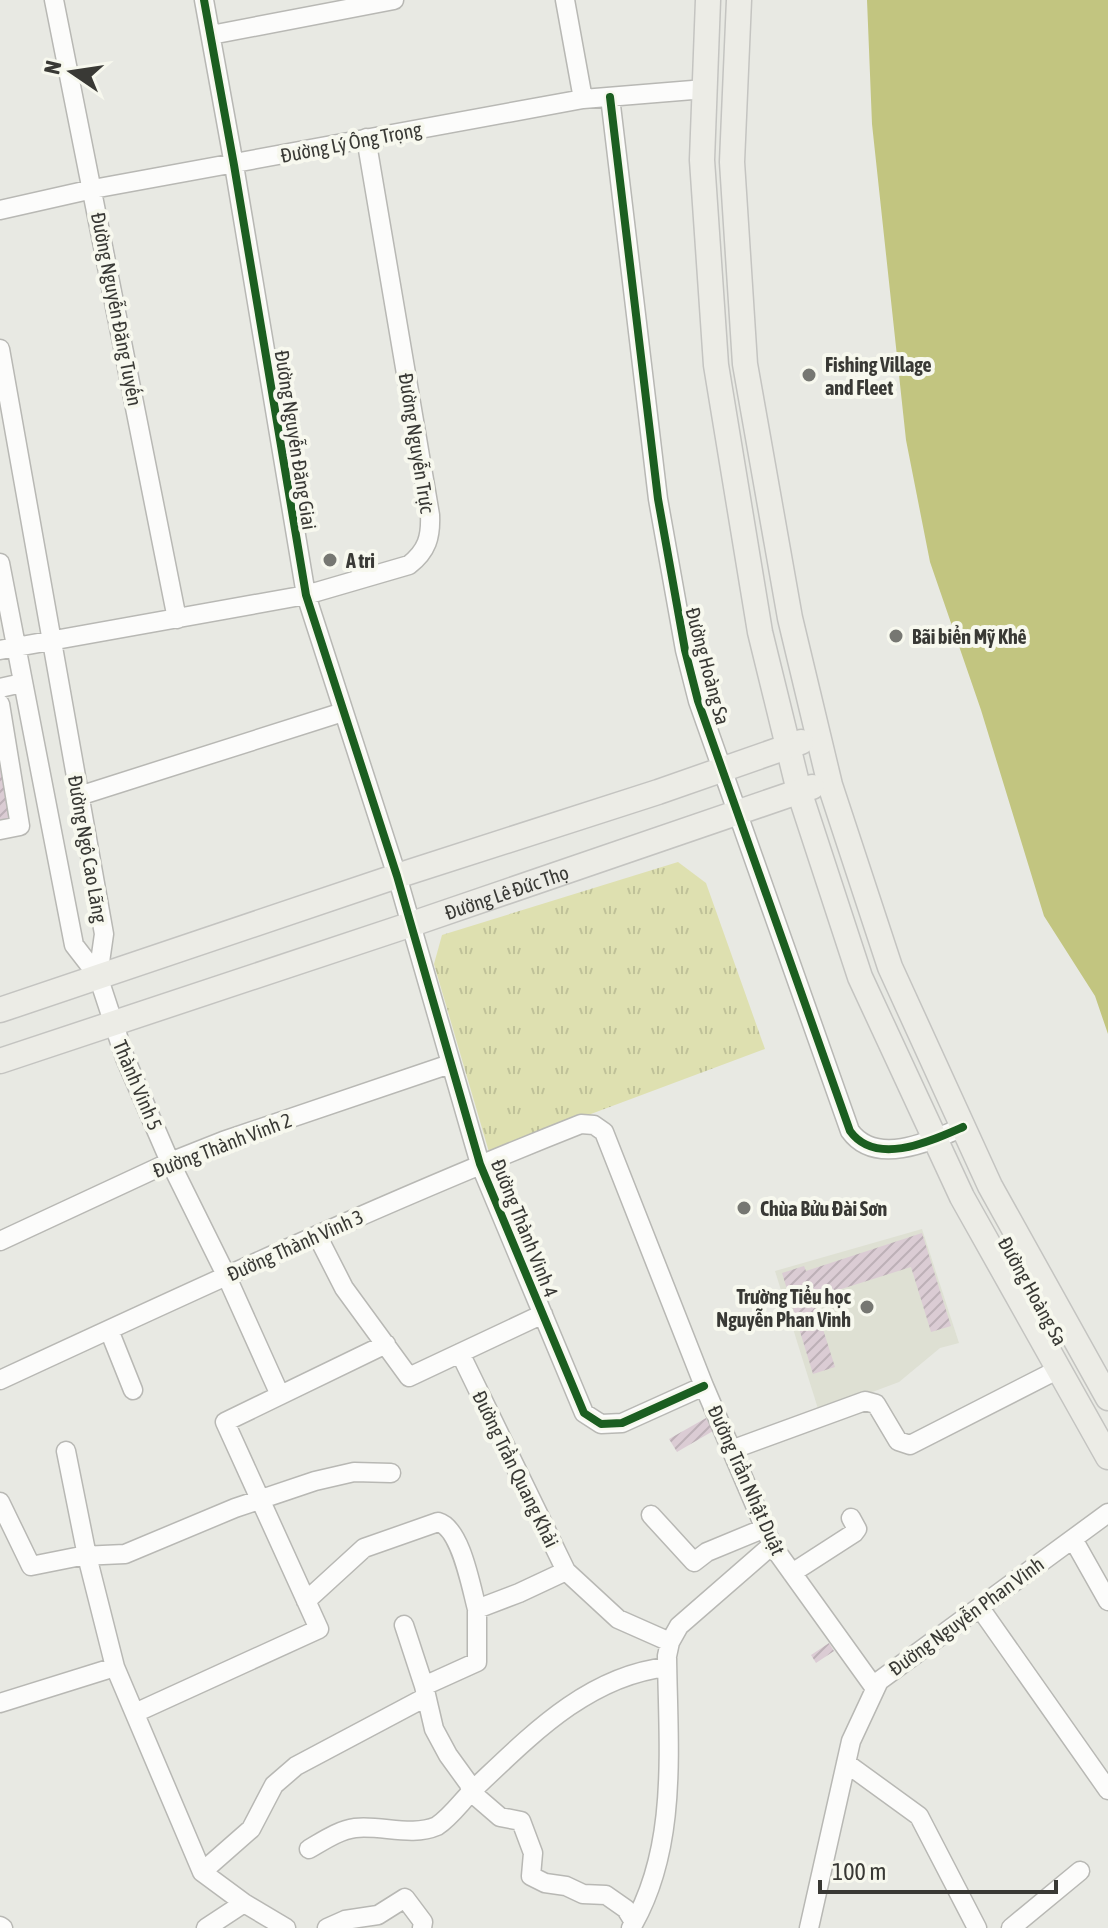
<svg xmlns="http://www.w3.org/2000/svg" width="1108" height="1928" font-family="'Asap Condensed',sans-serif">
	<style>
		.built { fill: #dee0d3 }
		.grass { fill: url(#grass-tufts) }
		.water { fill: #c2c580 }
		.building { fill: url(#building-hatch) }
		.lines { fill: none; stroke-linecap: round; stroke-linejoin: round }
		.minor-casing { stroke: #b8b8b4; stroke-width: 21 }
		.major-casing { stroke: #c4c4c1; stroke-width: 27 }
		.minor { stroke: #fcfcfb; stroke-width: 18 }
		.major { stroke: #ecece6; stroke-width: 24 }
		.cycleway-casing { stroke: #f7f8ee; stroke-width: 13 }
		.cycleway { stroke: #1b5e20; stroke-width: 8 }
		.poi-dot { fill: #767772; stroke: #f7f8ee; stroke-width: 3 }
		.labels { text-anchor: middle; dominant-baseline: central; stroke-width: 8; stroke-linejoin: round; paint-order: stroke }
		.street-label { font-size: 20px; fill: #393935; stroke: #f7f8ee }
		.poi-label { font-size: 20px; font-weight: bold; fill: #393935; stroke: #f7f8ee; text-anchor: start }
	</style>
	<defs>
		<pattern id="grass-tufts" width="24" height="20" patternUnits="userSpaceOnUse" patternTransform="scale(2)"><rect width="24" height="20" fill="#dee0b0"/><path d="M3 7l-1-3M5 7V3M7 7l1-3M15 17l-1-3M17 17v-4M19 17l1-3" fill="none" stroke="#bfc198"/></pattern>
		<pattern id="building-hatch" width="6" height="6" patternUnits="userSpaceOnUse" patternTransform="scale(2)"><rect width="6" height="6" fill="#dbccd4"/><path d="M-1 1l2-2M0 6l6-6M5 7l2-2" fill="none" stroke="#bdb0b7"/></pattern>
	</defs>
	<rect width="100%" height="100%" fill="#e8e9e3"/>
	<path class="built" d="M922 1229 959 1343 940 1348 899 1382 819 1412 775 1271Z"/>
	<path class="grass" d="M678 862 706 883 765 1049 489 1152 434 964 442 935Z"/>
	<path class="water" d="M867 0H1108V1034L1095 996 1044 916 981 710 930 562 906 440 872 124Z"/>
	<path class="building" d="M0 743 24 819 0 823Z
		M922 1233 951 1326 931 1332 911 1267 813 1298 835 1367 813 1374 782 1273 804 1266 806 1271Z
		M706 1418 713 1431 677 1452 669 1439Z
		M829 1643 834 1651 816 1663 811 1655Z"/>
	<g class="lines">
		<defs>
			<path id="minor" d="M54 0 177 619
				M204 0 234 165 306 595 397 876 480 1164 584 1413 601 1424 622 1423 704 1386
				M565 0 583 99
				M211 35 394 0
				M610 97 658 499 685 650 698 701 850 1131C876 1167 931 1141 963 1127
				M0 210 93 189 583 99 705 89
				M0 349 104 934 98 976
				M0 563 74 945 98 976 125 1058 170 1162 226 1275 280 1395
				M0 650 306 595 409 565C427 551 431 537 430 515L366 138
				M0 688 22 683
				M0 704 20 826 0 830
				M79 796 343 712
				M317 1235 344 1288 409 1377 543 1314
				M0 1241 170 1162 223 1141 450 1064
				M109 1330 133 1390
				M0 1380C192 1291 384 1202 581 1124L594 1125 604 1132 704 1386 772 1545 874 1687
				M731 1450 865 1401 876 1404 898 1441 910 1445 1059 1369
				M66 1451 87 1556 115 1667 202 1872 244 1903 286 1928
				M0 1502 31 1566 81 1556 125 1554 235 1508 315 1481 354 1472 391 1473
				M651 1515 694 1562 707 1552 765 1528
				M1073 1539 1108 1601
				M566 1571 618 1619 670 1642
				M792 1573 854 1533 857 1529 851 1518
				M306 1601 364 1548 438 1522C461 1528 471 1587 477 1609
				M980 1608 1108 1790
				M404 1625 424 1686 434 1729 448 1755 469 1784 471 1792
				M424 1686 477 1662V1609L519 1593 566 1571 460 1353
				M0 1703 115 1667
				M135 1713 319 1629 225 1422 386 1344
				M846 1763 919 1816 977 1928
				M471 1792 500 1817 521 1821 533 1853 531 1876 545 1883 566 1886 583 1894 606 1895 626 1909 634 1922
				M309 1849C323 1841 339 1830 355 1828 382 1825 412 1837 437 1826 452 1816 463 1799 476 1787 531 1735 588 1676 667 1667
				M202 1872 251 1829 274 1785 296 1766 426 1697
				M0 1926 3 1928
				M206 1928 244 1903
				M327 1928 345 1920 378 1915 405 1898 423 1922 422 1928
				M631 1928C679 1847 668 1746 667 1656L670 1642 679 1626 772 1545
				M809 1928 851 1741 879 1681 1108 1513
				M1011 1928 1080 1871"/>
			<g id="major">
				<path d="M708 0 702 160 716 365 760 632 799 791 860 977 962 1197 1108 1457"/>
				<path d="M739 0 732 162 745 364 790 618 830 785 890 967 990 1186 1108 1398"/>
				<path d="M0 1010 397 876 658 792 801 742"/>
				<path id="s1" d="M0 1061 412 924 812 787"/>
			</g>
		</defs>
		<use href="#minor" class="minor-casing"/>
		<use href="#major" class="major-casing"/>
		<use href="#minor" class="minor"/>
		<use href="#major" class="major"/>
		<defs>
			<path id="cycleway" d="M204 0 234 165 306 595 397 876 480 1164 584 1413 601 1424 622 1423 704 1386
				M610 97 658 499 685 650 698 701 850 1131C876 1167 931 1141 963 1127"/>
		</defs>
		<use href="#cycleway" class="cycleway-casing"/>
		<use href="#cycleway" class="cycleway"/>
	</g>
	<g class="poi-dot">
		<circle cx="809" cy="375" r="8"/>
		<circle cx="330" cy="560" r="8"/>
		<circle cx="896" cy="636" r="8"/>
		<circle cx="744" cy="1208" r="8"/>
		<circle cx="867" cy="1307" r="8"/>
	</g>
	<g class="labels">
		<g class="street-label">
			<text transform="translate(351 142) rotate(-11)">Đường Lý Ông Trọng</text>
			<text transform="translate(117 309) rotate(79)">Đường Nguyễn Đăng Tuyến</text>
			<text transform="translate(296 440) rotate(81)">Đường Nguyễn Đăng Giai</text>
			<text transform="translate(417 443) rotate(81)">Đường Nguyễn Trực</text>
			<text transform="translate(708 666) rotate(75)">Đường Hoàng Sa</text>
			<text transform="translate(88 849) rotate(80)">Đường Ngô Cao Lãng</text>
			<text stroke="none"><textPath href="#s1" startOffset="534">Đường Lê Đức Thọ</textPath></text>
			<text transform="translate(138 1085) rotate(67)">Thành Vinh 5</text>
			<text transform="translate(222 1145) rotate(-21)">Đường Thành Vinh 2</text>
			<text transform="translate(525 1228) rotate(68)">Đường Thành Vinh 4</text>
			<text transform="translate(295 1245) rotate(-24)">Đường Thành Vinh 3</text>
			<text transform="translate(1033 1291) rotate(61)">Đường Hoàng Sa</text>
			<text transform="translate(516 1469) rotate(64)">Đường Trần Quang Khải</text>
			<text transform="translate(747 1480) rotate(66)">Đường Trần Nhật Duật</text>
			<text transform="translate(966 1616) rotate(-36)">Đường Nguyễn Phan Vinh</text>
		</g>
		<g class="poi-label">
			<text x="825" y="364">Fishing Village<tspan x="825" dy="23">and Fleet</tspan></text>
			<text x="346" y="560">A tri</text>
			<text x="912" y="636">Bãi biển Mỹ Khê</text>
			<text x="760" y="1208">Chùa Bửu Đài Sơn</text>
			<text x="851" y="1296" text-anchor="end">Trường Tiểu học<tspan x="851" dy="23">Nguyễn Phan Vinh</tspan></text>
		</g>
	</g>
	<g transform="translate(72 72) rotate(283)" stroke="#f7f8ee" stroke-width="6" paint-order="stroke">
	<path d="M0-6L14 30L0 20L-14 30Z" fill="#393935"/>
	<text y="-12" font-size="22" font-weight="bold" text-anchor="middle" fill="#393935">N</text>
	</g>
	<path d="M820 1880v12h236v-12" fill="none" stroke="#393935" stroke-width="4"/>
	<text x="832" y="1880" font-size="24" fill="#393935" stroke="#f7f8ee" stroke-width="6" paint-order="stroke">100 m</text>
</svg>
